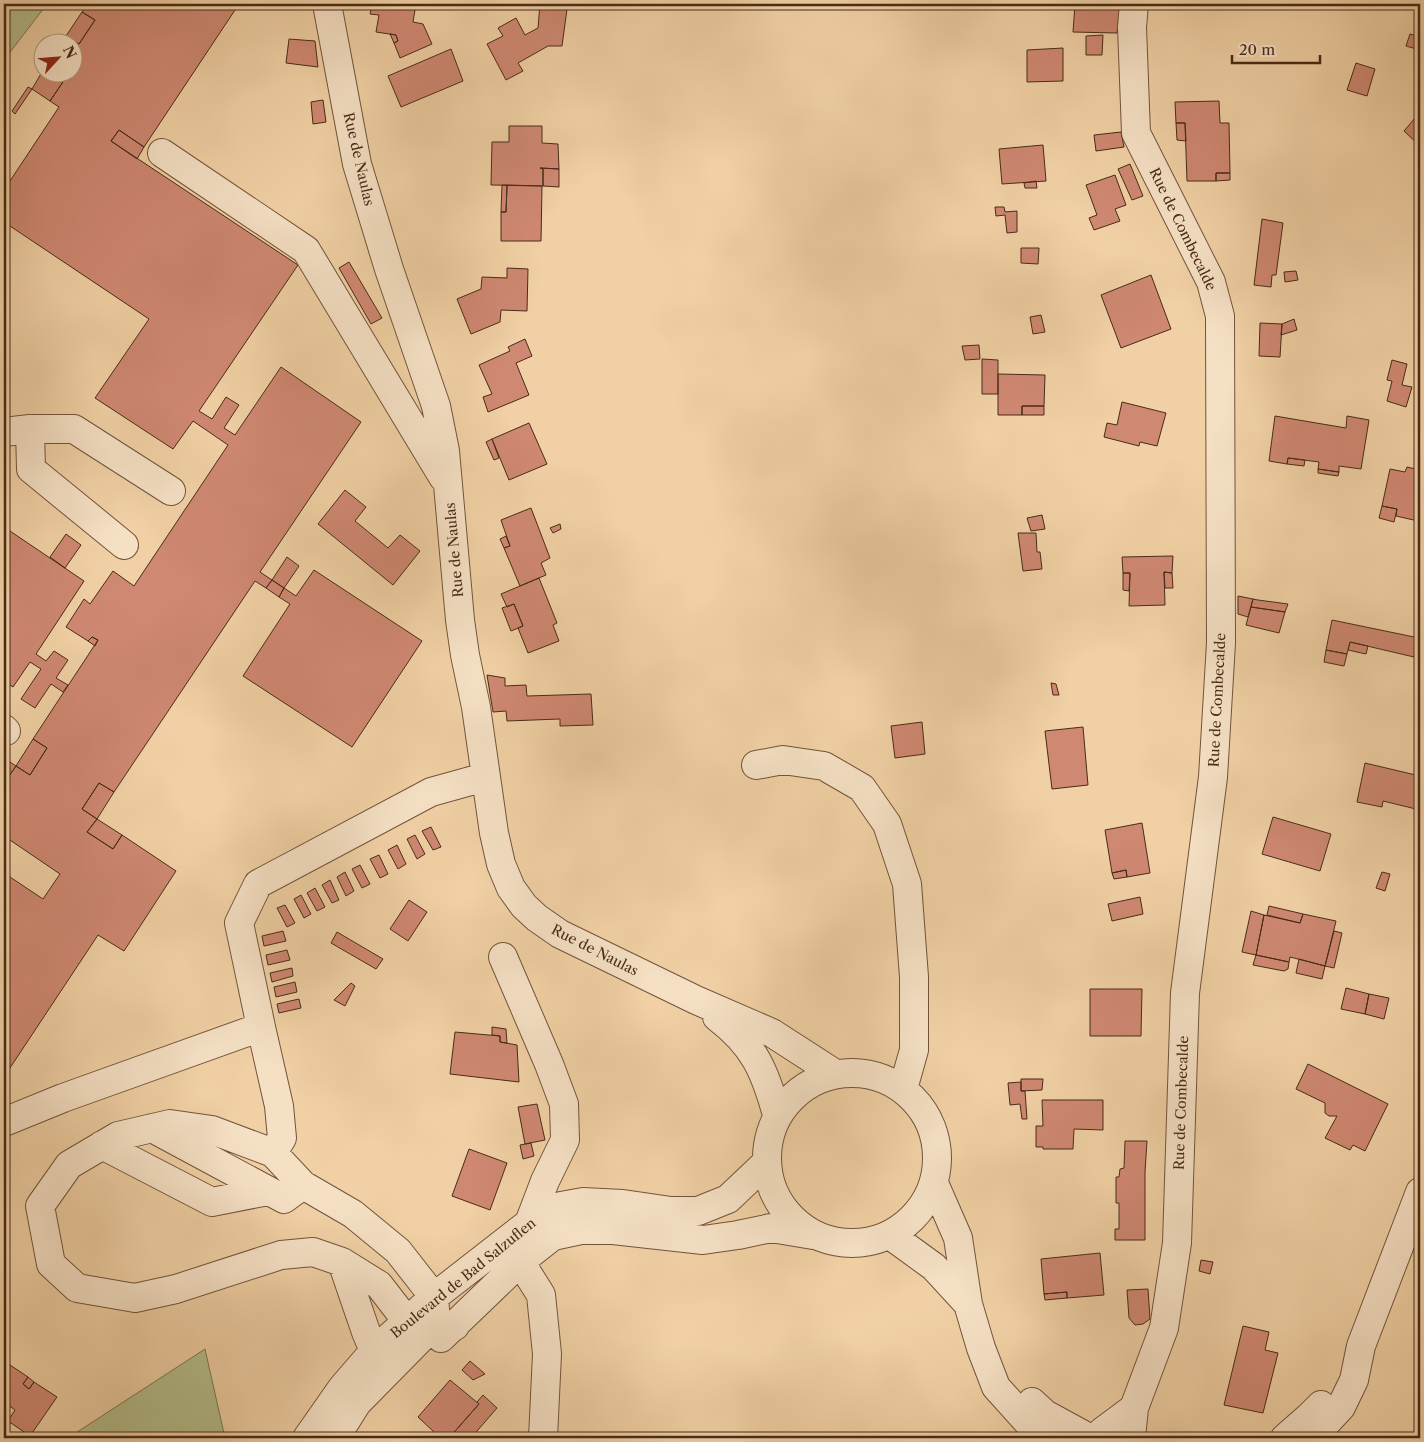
<svg xmlns="http://www.w3.org/2000/svg" width="1424" height="1442" font-family="'Libre Caslon Text',serif">
	<style>
		.green { fill: #b4bc8a; stroke: #7e7451 }
		.building { fill: #cf8872; stroke: #482b18 }
		.lines { fill: none; stroke-linecap: round; stroke-linejoin: round }
		.minor-casing { stroke: #72543b; stroke-width: 30 }
		.minor { stroke: #f5e0c4; stroke-width: 28 }
		.labels { text-anchor: middle; dominant-baseline: central; stroke-width: 4; stroke-linejoin: round; paint-order: stroke }
		.street-label { font-size: 14px; fill: #482b18; stroke: #f5e0c4 }
	</style>
	<rect width="100%" height="100%" fill="#f0d0a4"/>
	<filter id="stains"><feTurbulence type="fractalNoise" baseFrequency=".004" numOctaves="4"/><feColorMatrix values="0 0 0 0 .2 0 0 0 0 .09 0 0 0 0 .02 0 0 0 .5 -.17"/></filter>
	<radialGradient id="worn" r=".72"><stop offset=".6" stop-color="#630" stop-opacity="0"/><stop offset="1" stop-color="#630" stop-opacity=".3"/></radialGradient>
	<path class="green" d="M4 4H47L4 60Z
		M205 1349 225 1438H68Z"/>
	<path class="building" d="M88 4H239L144 147 119 130 111 141 298 265 199 411 212 419 226 397 239 405 224 428 235 435 281 367 361 422 260 572 272 580 266 588 255 581 114 792 99 783 82 809 97 819 87 832 113 849 122 835 176 871 124 951 98 935 4 1077V873L43 899 60 874 4 836V777L7 779 16 766 30 775 47 748 33 739 98 640 92 637 88 641 66 627 84 599 90 604 113 571 134 586 228 445 193 421 173 449 95 398 149 319 4 222V190L59 107 50 101 67 76 62 72H72V42H62L66 36 79 44 95 20 82 12Z
		M372 4H416L413 22 423 24 432 44 400 58 394 43 398 41 396 35 376 32 379 15 370 14Z
		M540 4 567 9 562 46H548L518 63 523 71 506 80 487 44 503 36 498 28 516 18 525 35 538 28Z
		M1075 4H1120L1117 33 1073 32Z
		M82 12 95 20 79 44 66 36Z
		M390 34 396 35 398 41 394 43Z
		M1410 34 1420 37V50L1406 46Z
		M1103 35 1102 55H1086V36Z
		M289 39 315 41 318 67 286 63Z
		M1063 48V81L1027 82V50Z
		M451 49 463 81 401 107 388 76Z
		M1356 63 1375 69 1367 96 1347 90Z
		M42 72H62L67 76 50 101 32 89Z
		M28 87 32 89 15 114 12 111Z
		M323 100 326 122 313 124 311 102Z
		M1219 101 1220 123H1229L1230 173H1216V181H1187L1185 123H1176L1175 102Z
		M1420 112V146L1404 131Z
		M1176 123H1185L1186 141 1177 140Z
		M509 126H542V143L558 144 559 169 540 168 543 169V186L491 185 492 142H509Z
		M119 130 144 147 137 159 111 141Z
		M1121 132 1124 147 1096 151 1094 135Z
		M1043 145 1046 181 1002 184 999 149Z
		M1130 164 1143 196 1132 200 1118 169Z
		M540 168 559 169V187L543 186V169Z
		M1216 173H1230V180L1216 181Z
		M1115 175 1126 205 1115 209 1120 221 1094 230 1089 218 1097 215 1086 185Z
		M1036 181 1037 188H1025L1024 183Z
		M502 185H507L506 212H501Z
		M507 185 542 186 541 241H501V212H506Z
		M995 207H1004L1005 212 1017 211V232L1007 233 1005 215 996 216Z
		M1262 219 1283 223 1276 275H1272L1271 287 1254 285Z
		M1021 248H1039L1038 264 1021 263Z
		M349 262 382 318 371 324 339 268Z
		M507 268 528 269 527 311 501 310 500 322 471 334 457 299 481 289 482 277 507 278Z
		M1296 271 1298 280 1285 282 1284 272Z
		M1151 275 1171 329 1121 348 1101 295Z
		M1041 315 1045 332 1033 334 1030 317Z
		M1294 319 1297 330 1281 335 1282 324Z
		M1260 323 1282 324 1280 357 1259 356Z
		M525 339 532 356 516 363 529 395 488 412 483 397 492 394 479 365 510 351 508 347Z
		M979 345 980 359 965 360 962 346Z
		M982 359 998 360V394H982Z
		M1392 360 1407 364 1402 385 1412 387 1406 407 1387 401 1392 381 1387 380Z
		M998 374 1045 375 1044 406H1022V415H998Z
		M1122 402 1166 413 1157 446 1140 442 1139 446 1104 437 1107 423 1117 425Z
		M1022 406H1044V415H1022Z
		M1275 416 1346 428 1347 416 1369 420 1361 469 1339 466V472L1318 469 1319 462 1288 458 1287 464 1269 461Z
		M529 423 547 464 509 480 492 439Z
		M492 439 499 458 494 460 486 442Z
		M1288 458 1305 460 1304 466 1287 464Z
		M1407 467 1420 470V527L1416 526 1418 521 1396 516 1397 509 1382 506 1390 469 1405 472Z
		M1318 469 1339 472 1338 476 1318 473Z
		M345 490 366 507 355 521 388 548 400 535 420 551 393 585 318 524Z
		M1382 506 1397 509 1394 522 1379 518Z
		M531 508 550 558 541 563 546 575 520 586 504 548 510 546 501 520Z
		M1042 515 1045 529 1031 531 1027 518Z
		M560 524 561 529 553 533 550 528Z
		M4 527 84 581 36 654 46 661 54 651 68 660 56 678 68 685 63 692 51 684 35 708 21 699 41 669 30 662 13 687 4 681Z
		M1018 533H1036L1037 552H1040L1042 569 1023 571Z
		M66 534 81 545 65 568 50 557Z
		M506 536 510 546 504 548 500 539Z
		M1173 556 1172 573 1164 572 1165 605 1129 606 1130 573H1123L1122 557Z
		M287 557 299 566 284 588 272 580Z
		M314 570 422 641 352 747 243 676 290 604 279 597 284 588 296 596Z
		M1164 572 1172 573 1173 588H1165Z
		M1123 573H1130L1129 591 1123 590Z
		M539 578 557 623 553 625 559 641 528 653 518 628 523 626 514 604 507 607 501 594Z
		M272 580 284 588 279 597 266 588Z
		M1238 596 1253 599 1248 617 1238 614Z
		M1253 599 1258 600 1288 604 1285 612 1251 607Z
		M514 604 523 626 511 631 502 608Z
		M1251 607 1285 612 1279 633 1246 625Z
		M1332 620 1419 638 1414 657 1350 642 1347 654 1326 650Z
		M92 637 98 640 95 646 88 641Z
		M1419 638H1420V659L1414 657Z
		M1350 642 1368 646 1366 654 1348 650Z
		M1326 650 1347 654 1344 666 1324 662Z
		M487 675 505 678V686L526 685 527 696 591 694 593 725 560 726V719L507 721 506 711 493 712Z
		M1051 683 1056 684 1059 695H1053Z
		M922 722 925 754 895 758 891 726Z
		M1083 727 1088 785 1052 789 1045 731Z
		M33 739 47 748 30 775 16 766Z
		M4 758 16 766 7 779 4 777Z
		M1365 763 1420 776V810L1383 801 1382 807 1357 802Z
		M99 783 114 792 97 819 82 809Z
		M1273 817 1331 834 1320 871 1262 854Z
		M97 819 122 835 113 849 87 832Z
		M1142 823 1150 873 1127 877 1126 870 1112 873 1105 830Z
		M431 827 441 847 433 850 422 831Z
		M415 835 425 854 417 859 407 839Z
		M397 845 406 864 398 869 388 850Z
		M379 855 388 874 380 878 370 859Z
		M360 865 370 884 362 888 352 869Z
		M1126 870 1127 877 1114 879 1112 873Z
		M345 872 354 891 346 896 337 877Z
		M1382 872 1390 874 1385 891 1376 888Z
		M330 880 339 900 332 903 322 885Z
		M315 888 325 907 317 911 307 893Z
		M301 895 311 914 304 918 294 899Z
		M1140 897 1143 914 1112 921 1108 904Z
		M409 900 427 912 408 941 390 929Z
		M285 905 295 923 287 927 277 908Z
		M1269 906 1303 914 1300 923 1267 915Z
		M1251 911 1264 915 1256 955 1242 952Z
		M1303 914 1336 921 1325 966 1290 957 1289 962 1256 955 1264 915 1300 923Z
		M283 931 286 941 264 946 262 936Z
		M1334 931 1342 933 1334 968 1325 966Z
		M337 932 383 959 376 969 331 943Z
		M287 950 290 960 268 965 266 955Z
		M1256 955 1289 962 1288 969 1284 971 1253 965Z
		M1299 959 1325 966 1322 979 1296 973Z
		M292 968 293 976 272 982 270 973Z
		M295 982 297 992 276 997 274 987Z
		M351 983 355 986 345 1006 334 1000Z
		M1346 988 1369 994 1365 1014 1341 1009Z
		M1090 989H1142L1141 1036H1090Z
		M1369 994 1389 998 1384 1019 1365 1014Z
		M299 999 301 1008 279 1013 277 1004Z
		M492 1027 506 1029 507 1043 500 1042V1036L492 1035Z
		M455 1032 500 1036V1042L517 1045 519 1082 450 1074Z
		M1308 1064 1388 1104 1365 1151 1353 1145 1350 1150 1325 1138 1337 1116H1329L1325 1113V1103L1296 1089Z
		M1021 1079H1043L1042 1090 1021 1091Z
		M1021 1082V1091H1025L1027 1119H1022L1020 1104 1010 1105 1008 1083Z
		M1042 1100H1103V1130L1074 1129 1073 1149H1043V1147H1036V1126H1043Z
		M537 1104 545 1140 525 1144 518 1107Z
		M1125 1141H1147L1145 1172V1240H1115V1229H1119V1203H1116V1177H1119L1120 1169 1124 1168Z
		M531 1143 534 1156 523 1159 520 1145Z
		M469 1149 507 1163 490 1210 452 1196Z
		M1100 1253 1104 1295 1067 1298V1292L1044 1294 1041 1259Z
		M1201 1260 1213 1262 1210 1274 1199 1271Z
		M1148 1289 1150 1319 1143 1324 1135 1325 1129 1318 1127 1290Z
		M1067 1292V1298L1045 1300 1044 1294Z
		M1243 1326 1269 1332 1265 1350 1278 1353 1263 1413 1224 1405Z
		M4 1361 28 1377 23 1384 29 1389 34 1382 57 1397 30 1436 8 1421 15 1410 4 1402Z
		M470 1361 485 1374 473 1380 462 1370Z
		M28 1377 34 1382 29 1389 23 1384Z
		M450 1380 479 1404 449 1438H430L434 1432 418 1417Z
		M483 1395 497 1408 471 1438H449L479 1404 477 1402Z"/>
	<g class="lines">
		<defs>
			<path id="minor" d="M327 4 357 164 389 269 436 406 445 451 460 620 465 655 476 707 494 833 501 864 511 888 524 906 537 918 560 934 696 1000 772 1033 834 1073
				M1134 4 1132 27 1136 133 1211 282 1220 316 1221 643 1213 777 1185 993 1177 1243 1164 1328 1134 1408
				M162 153 306 250 443 477
				M30 429 31 469 124 545
				M4 432 30 429H74L171 491
				M4 729 6 731
				M756 765 783 760 824 766 862 788 887 824 907 884 914 977V1050L903 1089
				M503 957 549 1064 564 1104 565 1140 545 1181 529 1223
				M717 1017C754 1045 765 1071 777 1115
				M261 1027 239 923 258 884 431 792 485 777
				M767 1158a85 85 0 1 1 170 0a85 85 0 1 1-170 0Z
				M4 1122 63 1098 261 1027 279 1106 282 1138 273 1153
				M152 1128 284 1199 303 1185
				M102 1145 212 1202 268 1191
				M934 1183 958 1238 968 1304 981 1348 996 1387 1032 1427 1050 1438
				M890 1235 934 1267 968 1304
				M511 1247 541 1295 547 1354 543 1438
				M342 1262 366 1332 374 1351
				M441 1338 521 1261 553 1236 581 1230H613L703 1240 738 1235 771 1228 813 1235
				M1032 1402 1045 1414 1089 1438
				M307 1438 342 1388 374 1351 434 1297 529 1223 561 1206 583 1202 623 1204 671 1211H698L728 1199 766 1163
				M335 1438 357 1403 426 1333 436 1321 434 1297 398 1251 353 1214 303 1185 273 1153 212 1130 170 1124 118 1136 69 1165 40 1206 51 1264 77 1288 135 1298 176 1289 281 1255 313 1252 342 1262 379 1285 406 1320 426 1333 455 1326
				M1096 1438 1103 1431 1134 1408 1131 1438
				M1285 1438 1310 1416 1321 1405
				M1312 1438 1341 1407 1354 1380 1361 1346 1420 1192"/>
		</defs>
		<use href="#minor" class="minor-casing"/>
		<use href="#minor" class="minor"/>
	</g>
	<g class="labels">
		<g class="street-label">
			<text transform="translate(359 159) rotate(77)">Rue de Naulas</text>
			<text transform="translate(1183 229) rotate(64)">Rue de Combecalde</text>
			<text transform="translate(454 550) rotate(-95)">Rue de Naulas</text>
			<text transform="translate(1217 700) rotate(-87)">Rue de Combecalde</text>
			<text transform="translate(595 950) rotate(27)">Rue de Naulas</text>
			<text transform="translate(1181 1103) rotate(-88)">Rue de Combecalde</text>
			<text transform="translate(463 1278) rotate(-39)">Boulevard de Bad Salzuflen</text>
		</g>
	</g>
	<rect width="1424" height="1442" fill="none" stroke="#f0d0a4" stroke-width="20"/>
	<rect x="5" y="5" width="1414" height="1432" fill="none" stroke="#482b18" stroke-width="2.5"/>
	<rect x="10" y="10" width="1404" height="1422" fill="none" stroke="#482b18"/>
	<g transform="translate(58 58) rotate(64)"><circle r="24" fill="#f5e0c4" stroke="#b0987f"/>
	<path d="M0-4L9 19L0 12L-9 19Z" fill="#8f2418"/>
	<text y="-8" font-size="14" font-weight="bold" text-anchor="middle" fill="#482b18">N</text>
	</g>
	<path d="M1232 55v8h88v-8" fill="none" stroke="#482b18" stroke-width="2.5"/>
	<text x="1239" y="55" font-size="15" fill="#482b18" stroke="#f5e0c4" stroke-width="4" paint-order="stroke">20 m</text>
	<rect width="100%" height="100%" filter="url(#stains)"/>
	<rect width="100%" height="100%" fill="url(#worn)"/>
</svg>
